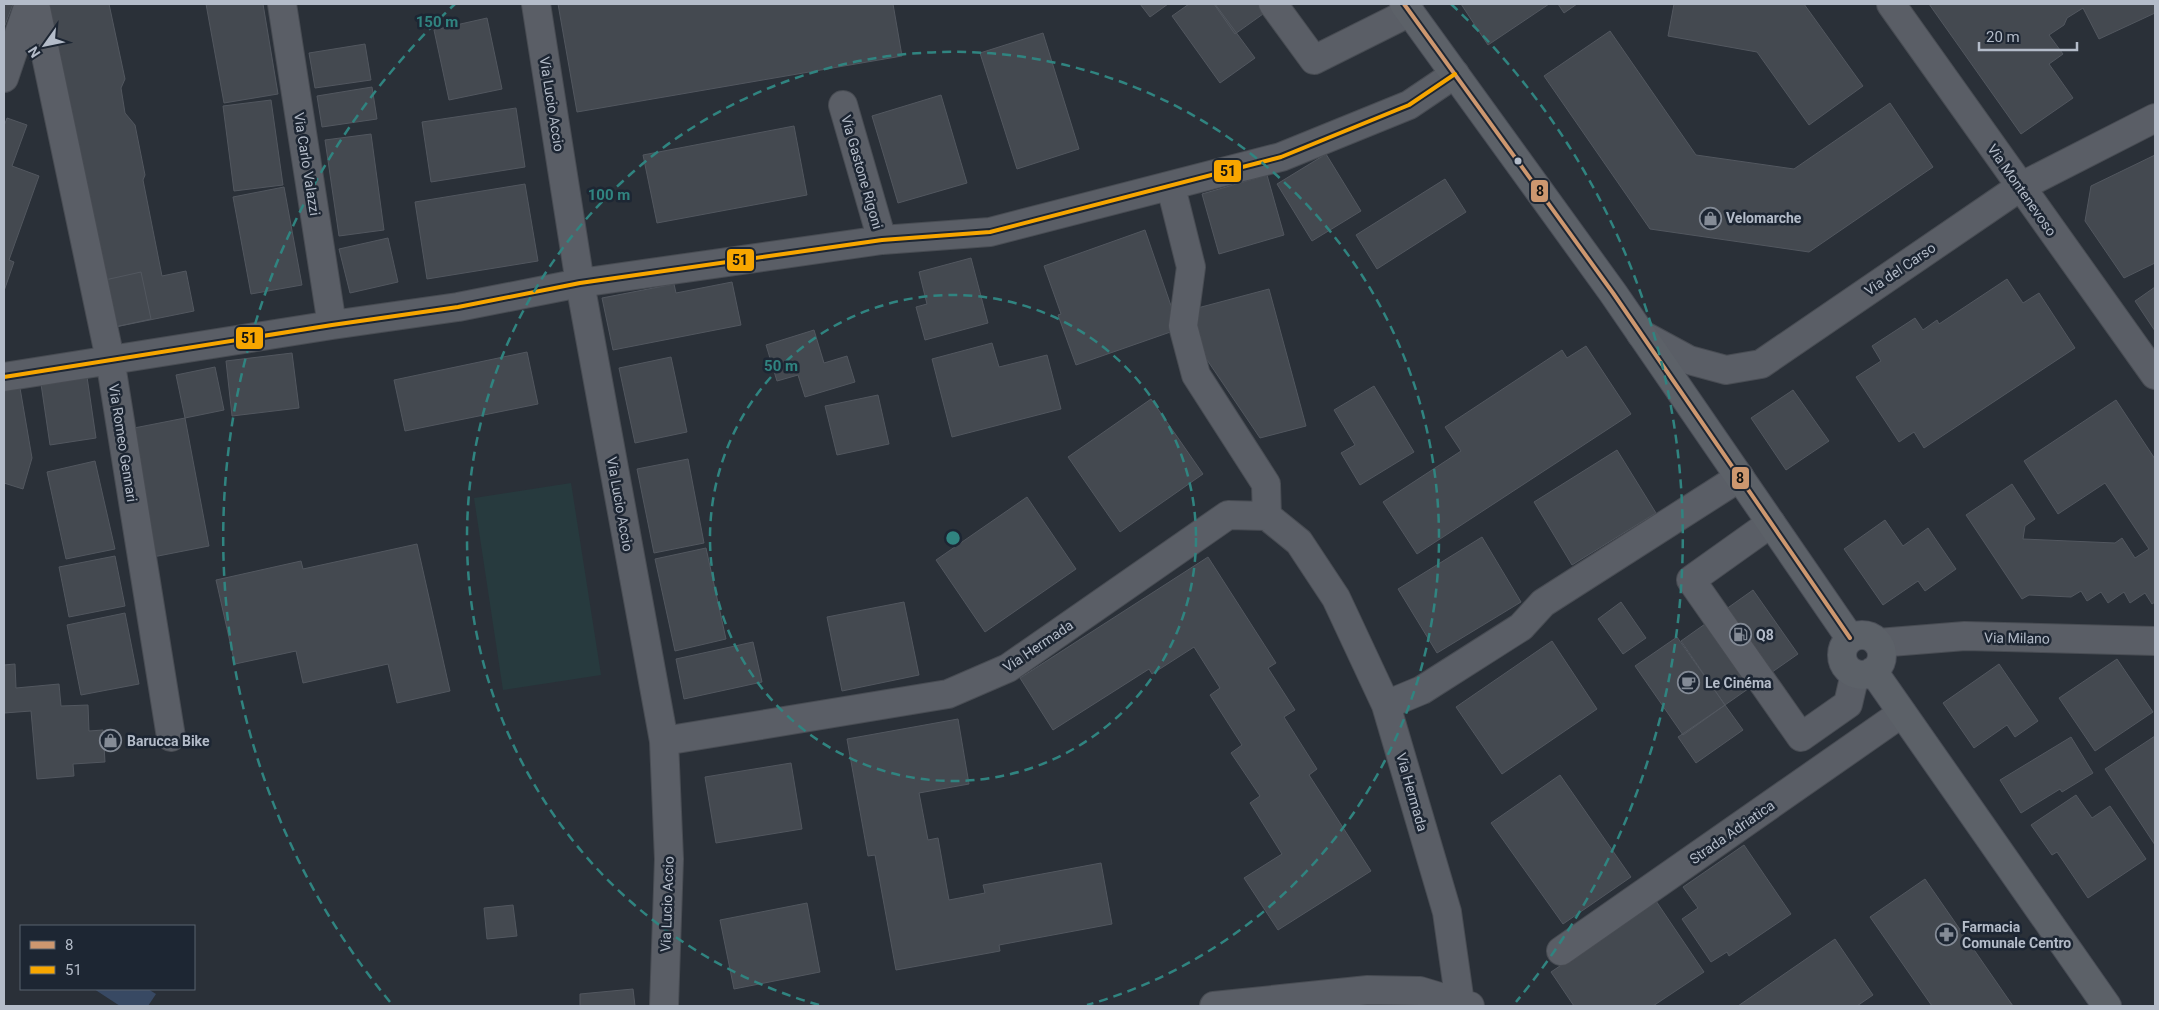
<svg xmlns="http://www.w3.org/2000/svg" width="2159" height="1010" font-family="Roboto,sans-serif">
	<style>
		.green { fill: #273a3e }
		.water { fill: #384963 }
		.building { fill: #444950; stroke: #52575f }
		.lines { fill: none; stroke-linecap: round; stroke-linejoin: round }
		.minor-casing { stroke: #484c53; stroke-width: 30 }
		.major-casing { stroke: #484c55; stroke-width: 30 }
		.minor { stroke: #5a5e66; stroke-width: 28 }
		.major { stroke: #5c6168; stroke-width: 28 }
		.bus-1-casing { stroke: #1d2633; stroke-width: 8 }
		.bus-2-casing { stroke: #1d2633; stroke-width: 8 }
		.bus-1 { stroke: #cd976f; stroke-width: 4 }
		.bus-2 { stroke: #f7a600; stroke-width: 4 }
		.ring { fill: none; stroke: #308480; stroke-width: 2.5; stroke-dasharray: 9 6 }
		.bus-dot { fill: #b4bcc9; stroke: #1d2633; stroke-width: 2 }
		.labels { text-anchor: middle; dominant-baseline: central; stroke-width: 5; stroke-linejoin: round; paint-order: stroke }
		.street-label { font-size: 14px; fill: #b4bcc9; stroke: #1d2633 }
		.poi-label { font-size: 14px; font-weight: bold; fill: #b4bcc9; stroke: #1d2633; text-anchor: start }
		.centre { fill: #308480; stroke: #1d2633; stroke-width: 2.5 }
		.ring-label { font-size: 15px; text-anchor: middle; font-weight: bold; fill: #308480; stroke: #1d2633; stroke-width: 5; stroke-linejoin: round; paint-order: stroke }
		.line-badge { stroke: #1d2633; stroke-width: 2 }
		.pale-badge-label { font-size: 14px; text-anchor: middle; font-weight: bold; fill: #111 }
	</style>
	<rect width="100%" height="100%" fill="#2a3038"/>
	<path class="green" d="M571 483 601 675 503 690 474 498Z"/>
	<path class="water" d="M94 989H148L156 994 148 1006H120Z"/>
	<path class="building" d="M4 4H13L4 28Z
		M49 4H109L125 79 121 88 125 113 135 125 145 175 143 180 162 276 186 271 194 311 115 327Z
		M206 4H263L278 94 224 103Z
		M558 4H893L902 56 577 112Z
		M1140 4H1168L1150 17Z
		M1189 4H1215L1255 58 1220 83 1172 16Z
		M1214 4H1277L1235 34Z
		M1461 4H1549L1488 45Z
		M1558 4H1577L1564 13Z
		M1674 4H1804L1863 86 1809 125 1757 52 1668 36Z
		M1929 4H2155V13L2099 39 2083 8 2067 18 2064 25 2049 35 2063 54 2049 64 2073 98 2021 134Z
		M487 18 502 89 449 100 434 30Z
		M1610 31 1696 155 1794 169 1890 103 1933 167 1809 252 1650 229 1544 76Z
		M1043 33 1079 149 1017 169 980 53Z
		M365 44 371 80 315 88 309 53Z
		M372 87 377 119 322 127 317 96Z
		M941 95 967 183 898 203 872 116Z
		M271 100 283 185 234 191 223 106Z
		M516 108 525 167 431 182 422 122Z
		M7 118 27 125 12 166 39 176 9 260 14 262 4 291V126Z
		M794 126 807 195 657 223 643 155Z
		M371 134 384 230 339 236 325 140Z
		M1326 154 1361 211 1312 241 1277 184Z
		M2155 155V263L2124 278 2085 221 2091 186Z
		M1267 175 1284 235 1219 254 1202 194Z
		M1445 179 1466 212 1377 269 1356 235Z
		M525 184 538 261 427 279 415 202Z
		M284 187 302 285 251 294 233 197Z
		M1145 230 1179 329 1076 365 1058 315 1061 314 1044 266Z
		M388 238 398 282 350 293 339 249Z
		M971 258 988 323 925 340 916 307 927 304 919 272Z
		M141 272 151 319 115 327 105 280Z
		M2007 279 2023 303 2039 293 2075 348 1924 448 1914 432 1899 442 1856 377 1881 361 1872 346 1915 318 1923 330 1937 320 1939 324Z
		M732 282 741 325 613 350 602 298 674 284 676 293Z
		M2155 287V331L2135 301Z
		M1269 289 1306 426 1260 438 1201 351 1190 310Z
		M814 330 824 363 847 356 855 382 805 397 798 375 777 381 766 345Z
		M992 343 999 367 1047 355 1061 409 952 437 932 359Z
		M1586 346 1631 414 1417 554 1383 502 1461 451 1445 427 1562 350 1567 358Z
		M527 352 538 404 405 431 394 380Z
		M292 353 299 408 232 416 226 361Z
		M671 357 687 432 635 443 619 368Z
		M215 367 224 410 185 418 176 375Z
		M86 370 96 438 50 445 40 377Z
		M1374 386 1414 452 1360 485 1341 453 1355 445 1334 410Z
		M20 388 32 458 23 489 4 483V391Z
		M1793 390 1829 441 1786 470 1751 418Z
		M878 395 889 444 837 455 825 406Z
		M1151 399 1203 474 1120 532 1068 457Z
		M2116 400 2155 459V602L2152 604 2145 593 2130 603 2124 592 2108 603 2101 592 2087 601 2081 591 2071 597 2029 595 2022 599 1966 515 2012 484 2035 519 2025 526 2023 539 2115 543 2122 538 2135 558 2149 549 2105 483 2058 514 2024 461Z
		M185 418 209 546 153 557 129 429Z
		M1617 450 1656 513 1572 565 1534 502Z
		M688 459 704 543 654 553 637 469Z
		M95 461 115 549 66 559 47 472Z
		M1027 497 1076 569 985 632 936 560Z
		M1885 520 1903 546 1928 528 1956 569 1925 591 1918 581 1883 605 1844 549Z
		M1482 537 1521 602 1437 653 1398 589Z
		M417 544 450 691 397 703 388 664 303 683 296 651 235 664 216 580 301 561 303 569Z
		M706 548 726 639 675 651 655 559Z
		M115 556 125 606 69 617 59 567Z
		M1208 557 1276 663 1268 668 1295 710 1284 717 1317 769 1309 775 1371 871 1278 930 1244 878 1282 854 1250 803 1260 796 1231 753 1242 745 1210 695 1220 688 1194 647 1152 674 1149 669 1053 730 1020 678Z
		M1753 590 1798 654 1725 705 1681 641Z
		M904 602 919 675 842 691 827 617Z
		M1621 602 1646 638 1623 654 1598 619Z
		M125 613 139 684 81 695 67 625Z
		M1677 637 1725 705 1683 735 1635 666Z
		M1552 641 1597 709 1502 774 1456 707Z
		M753 642 762 682 684 699 676 659Z
		M2117 659 2153 712 2095 751 2059 698Z
		M15 664 16 688 59 684 61 706 88 705 89 731 103 730 105 762 73 764 74 776 37 779 31 711 4 713V665Z
		M1999 664 2038 721 2015 737 2007 725 1974 748 1943 703Z
		M1725 705 1743 730 1696 763 1678 737Z
		M958 719 969 784 919 793 928 840 938 838 949 900 985 893 983 885 1101 863 1112 924 999 945 1000 951 896 970 875 855 868 856 847 739Z
		M2155 736V845L2105 769Z
		M2071 737 2093 773 2062 792 2060 789 2021 813 2000 780Z
		M791 763 802 829 716 843 705 777Z
		M1560 775 1631 877 1563 924 1491 823Z
		M2076 795 2092 818 2110 806 2146 859 2088 898 2057 852 2052 855 2031 825Z
		M1744 845 1791 914 1729 956 1727 952 1711 962 1682 919 1698 908 1683 887Z
		M1925 879 2013 1006H1932L1870 917Z
		M1656 901 1704 972 1653 1006H1574L1551 972Z
		M807 903 820 972 734 989 720 920Z
		M513 905 517 936 487 939 484 908Z
		M1835 939 1873 995 1857 1006H1738Z
		M633 989 635 1006H580V994Z"/>
	<g class="lines">
		<defs>
			<path id="minor" d="M35 4 110 359 171 737
				M282 4 332 325
				M536 4 580 283 664 741 669 859 664 1006
				M1273 4 1314 60 1410 12
				M1891 4 2155 375
				M4 78 29 4
				M843 105 882 240
				M1171 187 1191 267 1183 326 1196 375 1266 484 1267 516
				M1641 334 1689 360 1726 370 1761 364 2020 187 2155 118
				M4 377 332 325 458 307 580 283 882 240 990 232 1281 157 1409 105 1455 74
				M1771 523 1691 580 1801 737 1848 704 1855 674
				M1878 643 1965 636 2155 641
				M1386 705 1422 690 1521 627 1543 603 1740 477
				M664 741 948 694 1008 668 1228 515 1267 516 1299 542 1336 598 1386 705 1447 912 1460 1003
				M1561 951 1902 713
				M1214 1006 1368 990 1420 991 1470 1006"/>
			<path id="major" d="M1404 4 1613 293 1850 638
				M1842 655a20 20 0 1 1 40 0a20 20 0 1 1-40 0Z
				M1873 671 2107 1006"/>
		</defs>
		<use href="#minor" class="minor-casing"/>
		<use href="#major" class="major-casing"/>
		<use href="#minor" class="minor"/>
		<use href="#major" class="major"/>
		<defs>
			<path id="bus-1" d="M1404 4 1613 293 1850 638"/>
			<path id="bus-2" d="M4 377 332 325 458 307 580 283 882 240 990 232 1281 157 1409 105 1455 74"/>
		</defs>
		<use href="#bus-1" class="bus-1-casing"/>
		<use href="#bus-2" class="bus-2-casing"/>
		<use href="#bus-1" class="bus-1"/>
		<use href="#bus-2" class="bus-2"/>
	</g>
	<g class="ring">
		<circle cx="953" cy="538" r="243"/>
		<path d="M819 1005A486 486 0 1 1 1087 1005"/>
		<path d="M390 1002A730 730 0 0 1 455 4M1451 4A730 730 0 0 1 1516 1002"/>
	</g>
	<defs>
		<symbol id="shop-ring" viewBox="-11 -11 22 22"><circle r="9.5" fill="#1d2633" stroke="#848b96" stroke-width="1.5"/><path d="M-5-2.5h2.3a2.7 3.5 0 0 1 5.4 0H5L5.5 6h-11ZM-1.5-2.5h3a1.5 2.3 0 0 0-3 0Z" fill="#848b96"/></symbol>
		<symbol id="fuel-ring" viewBox="-11 -11 22 22"><circle r="9.5" fill="#1d2633" stroke="#848b96" stroke-width="1.5"/><path d="M-5.5-6h7V0h2V4h1.3V-2.5L3-4.5l.8-.8L6-3V5H2.5V1h-1V6h-7ZM-4.2-4.7v3.2H.2V-4.7Z" fill="#848b96"/></symbol>
		<symbol id="cafe-ring" viewBox="-11 -11 22 22"><circle r="9.5" fill="#1d2633" stroke="#848b96" stroke-width="1.5"/><path d="M-5.5-4.5H6V0H3Q3 3.5 0 3.5H-2.5Q-5.5 3.5-5.5 0ZM3-3.2v2h1.7v-2ZM-6 4.5H4V6H-6Z" fill="#848b96"/></symbol>
		<symbol id="pharmacy-ring" viewBox="-11 -11 22 22"><circle r="9.5" fill="#1d2633" stroke="#848b96" stroke-width="1.5"/><path d="M-2-6h4v4h4v4h-4v4h-4v-4h-4v-4h4Z" fill="#848b96"/></symbol>
	</defs>
	<g fill-rule="evenodd">
		<use href="#shop-ring" x="1698" y="206" width="25" height="25"/>
		<use href="#fuel-ring" x="1728" y="622" width="25" height="25"/>
		<use href="#cafe-ring" x="1676" y="670" width="25" height="25"/>
		<use href="#shop-ring" x="98" y="728" width="25" height="25"/>
		<use href="#pharmacy-ring" x="1934" y="922" width="25" height="25"/>
	</g>
	<circle class="bus-dot" cx="1518" cy="161" r="4.5"/>
	<g class="labels">
		<g class="street-label">
			<text transform="translate(552 104) rotate(81)">Via Lucio Accio</text>
			<text transform="translate(307 164) rotate(81)">Via Carlo Valazzi</text>
			<text transform="translate(862 172) rotate(74)">Via Gastone Rigoni</text>
			<text transform="translate(2022 190) rotate(55)">Via Montenevoso</text>
			<text transform="translate(1900 269) rotate(-34)">Via del Carso</text>
			<text transform="translate(123 443) rotate(81)">Via Romeo Gennari</text>
			<text transform="translate(620 504) rotate(80)">Via Lucio Accio</text>
			<text transform="translate(2017 638) rotate(1)">Via Milano</text>
			<text transform="translate(1038 646) rotate(-34)">Via Hermada</text>
			<text transform="translate(1412 792) rotate(74)">Via Hermada</text>
			<text transform="translate(1732 832) rotate(-35)">Strada Adriatica</text>
			<text transform="translate(667 904) rotate(-88)">Via Lucio Accio</text>
		</g>
		<g class="poi-label">
			<text x="1726" y="218">Velomarche</text>
			<text x="1756" y="635">Q8</text>
			<text x="1705" y="683">Le Cinéma</text>
			<text x="127" y="741">Barucca Bike</text>
			<text x="1962" y="927">Farmacia<tspan x="1962" dy="16">Comunale Centro</tspan></text>
		</g>
	</g>
	<circle cx="953" cy="538" r="8" class="centre"/>
	<g class="ring-label">
		<text x="437" y="27">150 m</text>
		<text x="609" y="200">100 m</text>
		<text x="781" y="371">50 m</text>
	</g>
	<g class="line-badge">
		<rect x="1213" y="159" width="29" height="24" rx="5" fill="#f7a600"/>
		<rect x="1530" y="179" width="19" height="24" rx="5" fill="#cd976f"/>
		<rect x="726" y="248" width="29" height="24" rx="5" fill="#f7a600"/>
		<rect x="235" y="326" width="29" height="24" rx="5" fill="#f7a600"/>
		<rect x="1731" y="466" width="19" height="24" rx="5" fill="#cd976f"/>
	</g>
	<g class="pale-badge-label">
		<text x="1228" y="176">51</text>
		<text x="1540" y="196">8</text>
		<text x="740" y="265">51</text>
		<text x="249" y="343">51</text>
		<text x="1740" y="483">8</text>
	</g>
	<rect width="2159" height="1010" fill="none" stroke="#b4bcc9" stroke-width="10"/>
	<rect x="20" y="925" width="175" height="65" fill="#1d2633" stroke="#59626f"/>
	<rect x="30" y="941" width="25" height="8" fill="#cd976f" stroke="#59626f"/>
	<text x="65" y="950" font-size="15" fill="#b4bcc9">8</text>
	<rect x="30" y="966" width="25" height="8" fill="#f7a600" stroke="#59626f"/>
	<text x="65" y="975" font-size="15" fill="#b4bcc9">51</text>
	<g transform="translate(45 45) rotate(237)" stroke="#1d2633" stroke-width="4" paint-order="stroke">
	<path d="M0-4L9 19L0 12L-9 19Z" fill="#b4bcc9"/>
	<text y="-8" font-size="14" font-weight="bold" text-anchor="middle" fill="#b4bcc9">N</text>
	</g>
	<path d="M1979 42v8h98v-8" fill="none" stroke="#b4bcc9" stroke-width="2.5"/>
	<text x="1986" y="42" font-size="15" fill="#b4bcc9" stroke="#1d2633" stroke-width="4" paint-order="stroke">20 m</text>
</svg>
